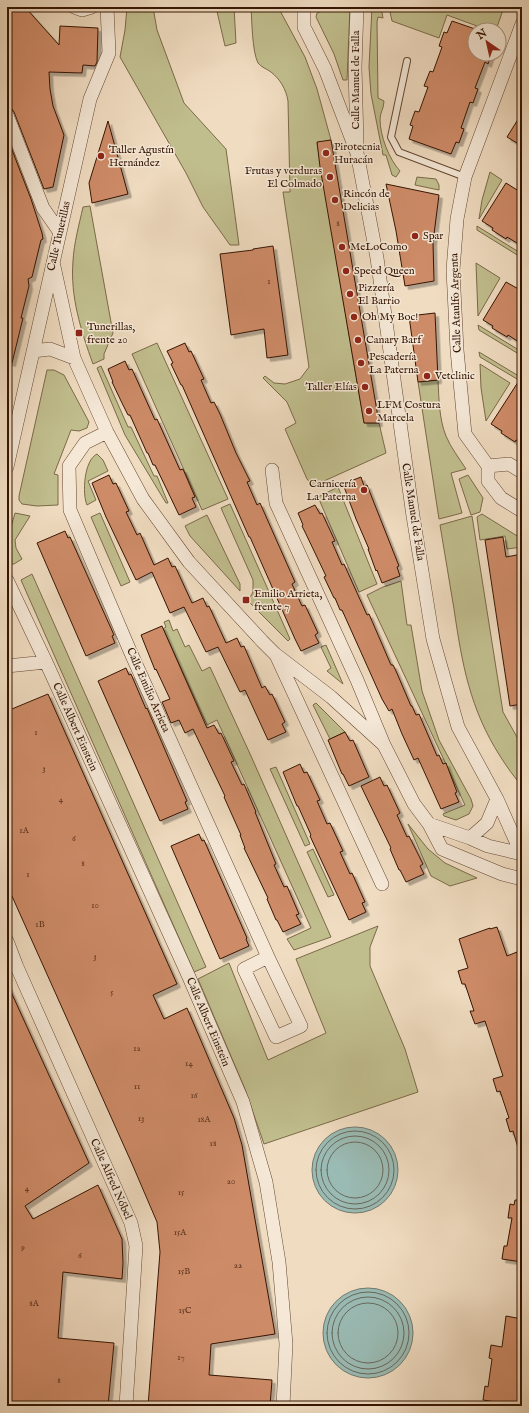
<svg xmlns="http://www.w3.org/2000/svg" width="529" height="1413" font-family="'IM FELL English',serif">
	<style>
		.green { fill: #c1be8e; stroke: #7b6a48 }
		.water { fill: #9abbb4; stroke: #72796d }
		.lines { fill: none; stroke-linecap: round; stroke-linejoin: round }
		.shore { stroke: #68685c; stroke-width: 1 }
		.building { fill: #ce8b67; stroke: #351503; filter: url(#shadow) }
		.service-casing { stroke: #644732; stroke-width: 8 }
		.minor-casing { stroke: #644732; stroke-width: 14 }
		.service { stroke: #f5e8d7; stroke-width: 6 }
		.minor { stroke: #f5e8d7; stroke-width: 13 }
		.poi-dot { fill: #8f2418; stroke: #f5e8d7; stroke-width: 1.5 }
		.labels { text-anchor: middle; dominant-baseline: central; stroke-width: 3; stroke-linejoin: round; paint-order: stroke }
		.number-label { font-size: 9px; fill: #5b321c }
		.street-label { font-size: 11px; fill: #351503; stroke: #f5e8d7 }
		.poi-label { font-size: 11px; fill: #351503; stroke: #f5e8d7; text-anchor: start }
	</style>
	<defs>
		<filter id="shadow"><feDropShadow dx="3.5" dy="3.5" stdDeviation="0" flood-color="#0004"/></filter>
	</defs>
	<rect width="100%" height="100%" fill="#f0dcc1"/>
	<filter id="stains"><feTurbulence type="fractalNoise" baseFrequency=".005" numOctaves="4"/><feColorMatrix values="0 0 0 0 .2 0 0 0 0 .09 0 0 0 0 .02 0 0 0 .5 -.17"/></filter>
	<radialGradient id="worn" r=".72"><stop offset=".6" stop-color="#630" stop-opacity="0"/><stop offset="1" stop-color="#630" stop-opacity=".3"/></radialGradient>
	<path class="green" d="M127 7H153L157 30 184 103 226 149 239 245H230L203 207 186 173 120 57 125 30Z
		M216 7H234L236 43 225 46Z
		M251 7H278L305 57 317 89 331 140 317 143 364 423H379L386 453 313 486 307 479 285 429 296 423 287 402 263 378 265 376 274 383 285 384 300 379 309 367 283 192H290L288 101C286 89 280 79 271 72 267 69 261 67 258 63 252 51 252 21 251 7Z
		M332 7H350L347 80H343L334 54 316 17 317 13Z
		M372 7H381L383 18 378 17 377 22 378 98 384 101C384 108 380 113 380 119 380 136 389 159 400 171L396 177 392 175 386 155H383L371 94 369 67Z
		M389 7H504L496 30H488L447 15 439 38 392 21Z
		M490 172 502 180 479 219 482 200Z
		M417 177 436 179 439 185V190L415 185Z
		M90 206 113 333 104 354V359L93 364C81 331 70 296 73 261 74 243 79 225 83 207Z
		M477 226 522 254V258L477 230Z
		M476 263 500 278 478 316Z
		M478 325 522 352V356L479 330Z
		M157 343 228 499 202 510 132 354Z
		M479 352 522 378V382L480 357Z
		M480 364 510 383 486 421 481 388Z
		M101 366 128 427H131L154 476H157L168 503H166L125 435 97 368Z
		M47 370H54L64 375 89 422 87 428 79 431 71 430 54 474 58 475V505L37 506 22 504 19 500V496Z
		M438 380C439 399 439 419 446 436 451 448 459 458 466 469L451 473 462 513 439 519 418 382Z
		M97 454 103 460 108 471 88 481 96 500 87 505C82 494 84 460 97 454Z
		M468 475 483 498 480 512 471 515 459 479Z
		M338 487 377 584 359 592 318 497Z
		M230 504 290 639 288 641 248 601 253 592V580L221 508Z
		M15 513 30 516 15 540 16 548 22 559 14 564H11C2 548 11 529 15 513Z
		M100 513 130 582 121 586 91 517Z
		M482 514 522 539V547L507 549 505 536 480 540 477 517Z
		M207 515 240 584V591L190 536 185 526Z
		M472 516 503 712 522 746V786C514 777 507 767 500 756 470 709 462 664 454 609 449 581 445 553 440 525Z
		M32 574 206 967 194 972 21 580Z
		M401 581 407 625H411L422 691 439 740 471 799 473 806 469 814 456 820 444 816 443 814 465 805 367 595 383 587Z
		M169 620 173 631 177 629 185 647 189 645 202 671 210 667 251 756 331 937 294 950 287 939 311 928 217 720 207 725 163 629 166 627 164 622Z
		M326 645 343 684 327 671 331 668 321 647Z
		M316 703 345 732 330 739 313 705Z
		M276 767 310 844 305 846 270 769Z
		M408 824 428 849 445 863 477 878 450 886 431 876Z
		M313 849 334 895 328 897 307 852Z
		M378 926 370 947V966L405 1049 418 1092 264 1144 245 1089 198 979 229 963 268 1060 326 1033 296 959Z"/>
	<path class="water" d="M312 1170a43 43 0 1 1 86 0a43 43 0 1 1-86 0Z
		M323 1333a45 45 0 1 1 90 0a45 45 0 1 1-90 0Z"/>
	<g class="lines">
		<path class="shore" d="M316 1170a39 39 0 1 1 78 0a39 39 0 1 1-78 0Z
			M321 1170a34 34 0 1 1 68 0a34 34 0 1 1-68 0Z
			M327 1170a28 28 0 1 1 56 0a28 28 0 1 1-56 0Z
			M327 1333a41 41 0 1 1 82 0a41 41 0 1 1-82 0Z
			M332 1333a36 36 0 1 1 72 0a36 36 0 1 1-72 0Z
			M338 1333a30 30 0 1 1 60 0a30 30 0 1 1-60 0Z"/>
	</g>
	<path class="building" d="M7 7H25L59 45 60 26 98 28 97 62 95 66 83 65 82 73 49 72 50 89 53 106 64 135 53 187 44 189 14 112 12 109 7 107Z
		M452 21 478 30H475V54H491L488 64 485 62 475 88 478 89 473 103 470 102 461 128 464 129 459 143 456 142 451 154 409 139 413 126 410 125 415 111 419 112 428 87 424 86 430 71 433 72 442 47 439 46 444 32 447 33Z
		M522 113V146L507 137Z
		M108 121 128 194 92 203 89 183Z
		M7 137 31 199 42 233 43 239 41 240 32 277 28 279 29 286 21 318H23L12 363 7 362Z
		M331 140 351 258 379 423H364L320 167 317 142Z
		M506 183 522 193V246L507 237 506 239 492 230 493 228 482 221Z
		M386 184 439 195 433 242 434 281 405 286 396 231Z
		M273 246 288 355 267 358 264 329 231 335 220 254 253 250V249Z
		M506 282 522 291V344L508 335 507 337 492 328 493 326 483 320Z
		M435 313 438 380 418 382 409 316Z
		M185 343 189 352 191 351 204 379 201 380 211 403 214 402 220 414 236 453 250 481 247 482 257 505 260 503 295 582 292 584 302 606 305 605 318 633 315 635 319 643 301 651 295 639 250 537H249L182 385H181L171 364 173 363 167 351Z
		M125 361 129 370 132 369 155 420 157 419 180 470 183 469 195 497 192 498 196 507 179 515 155 465H153L148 453H147L130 415H128L122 403 112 382H113L108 369Z
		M522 376V444L516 440 515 442 501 433 502 431 491 424Z
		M109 475 113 484 116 483 129 511 126 512 137 535 140 533 154 565 168 558 172 567 175 566 192 603 203 598 207 607 209 606 226 643 237 638 241 647 244 646 262 688 265 686 270 695 272 694 285 722 282 724 286 732 268 740 245 690 240 692 218 647 206 652 184 607 170 613 152 572 136 580 106 517 92 483Z
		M361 477 364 486 367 485 399 566 397 567 400 576 382 583 377 570 376 571 368 549H369L356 519 343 484Z
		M315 505 320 514 322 513 335 541 332 542 342 565 344 564 367 615 369 614 391 665H393L396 671 411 706H412L416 715 419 714 437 756 439 755 443 764 446 763 457 792 455 793 459 802 441 809 418 758 414 760 402 734 392 709 389 711 382 699 342 610H340L335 598H334L324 577 326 576 305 532 302 526 303 525 298 513Z
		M65 531 68 538 70 537 114 635 112 636 115 643 86 656 37 543Z
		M503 537 506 557 522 554V704L510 706 485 540Z
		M162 626 207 728 214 725 219 734 221 733 234 761 231 762 242 785 244 784 256 812H255L276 864 274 865 284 887 287 886 299 914 296 915 301 924 283 932 277 920H276L267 899 268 898 244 848H245L240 835H241L224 797 225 796 193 729 185 733 179 720 171 723 162 702 170 699 156 669 155 670 141 635Z
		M126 668 129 675 131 674 146 709 147 708 187 801 185 802 188 809 160 821 98 681Z
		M48 694 177 984 153 995 164 1019 187 1008 234 1118 242 1145 275 1334 211 1344 209 1375 272 1380 270 1406H148L160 1252 157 1222 133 1166 7 885V711Z
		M345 732 350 741 353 740 369 777 349 786 343 774H342L328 740Z
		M300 764 304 773 307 772 320 800 317 801 327 824 330 823 343 851 340 852 350 874 352 873 365 902 362 903 366 912 349 920 310 836 311 835 298 806H297L283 772Z
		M380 777 384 786 387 785 400 813 397 815 407 837 409 836 423 864 420 866 424 874 406 882 400 870H399L390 849 391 848 361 786Z
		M199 834 202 841 204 840 247 938 246 939 249 946 220 959 171 846Z
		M497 927 507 956 517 952 522 969V1150L519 1151 513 1131 510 1132 506 1119 509 1118 500 1091 497 1092 493 1079 503 1076 485 1021 475 1024 470 1011H474L465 984H462L458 971 468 968 459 939 490 928V929Z
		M7 983 89 1163 25 1206 33 1219 98 1185 122 1239 123 1263 122 1279 63 1272 58 1338 114 1343 108 1406H7Z
		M515 1200H522V1262L502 1259 504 1246H507L512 1218H508L510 1204 514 1205Z
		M506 1316 522 1319V1406H496V1402L483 1400 485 1386 488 1387 492 1359 489 1358 491 1345 502 1347Z"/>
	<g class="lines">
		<defs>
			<path id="service" d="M407 61 391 137 399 152 465 177"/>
			<path id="minor" d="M74 7 82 10 92 7
				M304 7V27L325 69 357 153 377 258 413 516 433 639 458 727 497 799 522 855
				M522 24 465 177 457 219 453 270 457 350 465 434 488 466V481L501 498 522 511
				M7 115 43 208 59 231
				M357 144 355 67 357 7
				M53 262 74 358 107 432 143 499 189 562 262 641 275 654 331 697 384 745
				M33 351 50 349 74 358
				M107 432 85 443 69 466 70 510 130 651 268 957 301 1026 276 1037 244 969 268 957
				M488 466 509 464 522 472
				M7 467 90 99 109 53 107 7
				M272 470 276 503 357 680 384 745 414 804 429 824 442 849 502 874 522 879
				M7 580 46 662 189 977 243 1102 266 1182 279 1262 286 1344 283 1406
				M277 657 382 884
				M7 666 46 662
				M429 824 470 838 488 846 522 854
				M470 838 487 823 497 799
				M7 941 17 967 131 1223 136 1246 126 1406"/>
		</defs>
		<use href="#service" class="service-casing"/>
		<use href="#minor" class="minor-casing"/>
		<use href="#service" class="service"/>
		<use href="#minor" class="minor"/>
	</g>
	<g class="poi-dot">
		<circle cx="326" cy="153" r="4"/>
		<circle cx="101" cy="156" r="4"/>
		<circle cx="330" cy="177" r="4"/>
		<circle cx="335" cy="200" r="4"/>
		<circle cx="415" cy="236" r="4"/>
		<circle cx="342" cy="247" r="4"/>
		<circle cx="346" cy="271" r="4"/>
		<circle cx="350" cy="294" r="4"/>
		<circle cx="354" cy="317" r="4"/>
		<rect x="75" y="329" width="8" height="8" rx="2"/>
		<circle cx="358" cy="340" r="4"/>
		<circle cx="361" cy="363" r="4"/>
		<circle cx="427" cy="376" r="4"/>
		<circle cx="365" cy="387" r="4"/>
		<circle cx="369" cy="411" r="4"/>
		<circle cx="364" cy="490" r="4"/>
		<rect x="242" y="596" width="8" height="8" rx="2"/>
	</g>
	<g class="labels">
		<g class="number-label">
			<text x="338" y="223">8</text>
			<text x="269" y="281">1</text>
			<text x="36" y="732">1</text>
			<text x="44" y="768">3</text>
			<text x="61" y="799">4</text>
			<text x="24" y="830">1A</text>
			<text x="74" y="838">6</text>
			<text x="83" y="863">8</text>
			<text x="28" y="874">1</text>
			<text x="95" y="905">10</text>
			<text x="40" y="924">1B</text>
			<text x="95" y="956">3</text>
			<text x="112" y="992">5</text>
			<text x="137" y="1048">12</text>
			<text x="189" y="1063">14</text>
			<text x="137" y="1086">11</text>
			<text x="194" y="1095">16</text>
			<text x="141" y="1118">13</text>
			<text x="204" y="1119">18A</text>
			<text x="213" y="1143">18</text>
			<text x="231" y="1181">20</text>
			<text x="27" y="1188">4</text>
			<text x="181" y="1192">15</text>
			<text x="180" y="1232">15A</text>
			<text x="23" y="1247">9</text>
			<text x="80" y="1255">6</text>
			<text x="238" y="1265">22</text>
			<text x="184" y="1271">15B</text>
			<text x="34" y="1303">8A</text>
			<text x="185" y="1310">15C</text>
			<text x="181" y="1357">17</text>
			<text x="59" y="1380">8</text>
		</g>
		<g class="street-label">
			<text transform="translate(356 80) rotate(-90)">Calle Manuel de Falla</text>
			<text transform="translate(59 236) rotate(-77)">Calle Tunerillas</text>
			<text transform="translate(456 303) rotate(-92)">Calle Ataulfo Argenta</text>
			<text transform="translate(413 512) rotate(81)">Calle Manuel de Falla</text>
			<text transform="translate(148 690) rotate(66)">Calle Emilio Arrieta</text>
			<text transform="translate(75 727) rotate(66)">Calle Albert Einstein</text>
			<text transform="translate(208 1022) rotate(67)">Calle Albert Einstein</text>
			<text transform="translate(111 1179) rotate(66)">Calle Alfred Nóbel</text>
		</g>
		<g class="poi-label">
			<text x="334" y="147">Pirotecnia<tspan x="334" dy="13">Huracán</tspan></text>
			<text x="109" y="150">Taller Agustín<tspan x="109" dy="13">Hernández</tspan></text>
			<text x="322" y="171" text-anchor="end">Frutas y verduras<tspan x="322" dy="13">El Colmado</tspan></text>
			<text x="343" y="194">Rincón de<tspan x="343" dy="13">Delicias</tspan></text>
			<text x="423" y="236">Spar</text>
			<text x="350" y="247">MeLoComo</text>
			<text x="354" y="271">Speed Queen</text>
			<text x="358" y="288">Pizzería<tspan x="358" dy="13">El Barrio</tspan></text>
			<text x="362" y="317">Oh My Boc!</text>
			<text x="87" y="327">Tunerillas,<tspan x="87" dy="13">frente 20</tspan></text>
			<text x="366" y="340">Canary Barf</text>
			<text x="369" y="357">Pescadería<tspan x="369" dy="13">La Paterna</tspan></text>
			<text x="435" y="376">Vetclinic</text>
			<text x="357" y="387" text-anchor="end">Taller Elías</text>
			<text x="377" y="405">LFM Costura<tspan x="377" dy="13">Marcela</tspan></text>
			<text x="356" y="484" text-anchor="end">Carnicería<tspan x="356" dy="13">La Paterna</tspan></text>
			<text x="254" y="594">Emilio Arrieta,<tspan x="254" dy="13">frente 7</tspan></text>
		</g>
	</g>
	<rect width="529" height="1413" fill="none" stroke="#f0dcc1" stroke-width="24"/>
	<rect x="8" y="8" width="513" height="1397" fill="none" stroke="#351503" stroke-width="2"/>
	<rect x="12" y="12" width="505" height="1389" fill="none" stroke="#351503"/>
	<g transform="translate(487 42) rotate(326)"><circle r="19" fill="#f5e8d7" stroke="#a89482"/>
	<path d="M0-3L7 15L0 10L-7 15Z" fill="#8f2418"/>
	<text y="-6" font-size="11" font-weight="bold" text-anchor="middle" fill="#351503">N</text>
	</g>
	<rect width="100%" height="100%" filter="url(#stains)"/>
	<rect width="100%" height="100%" fill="url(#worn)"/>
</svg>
